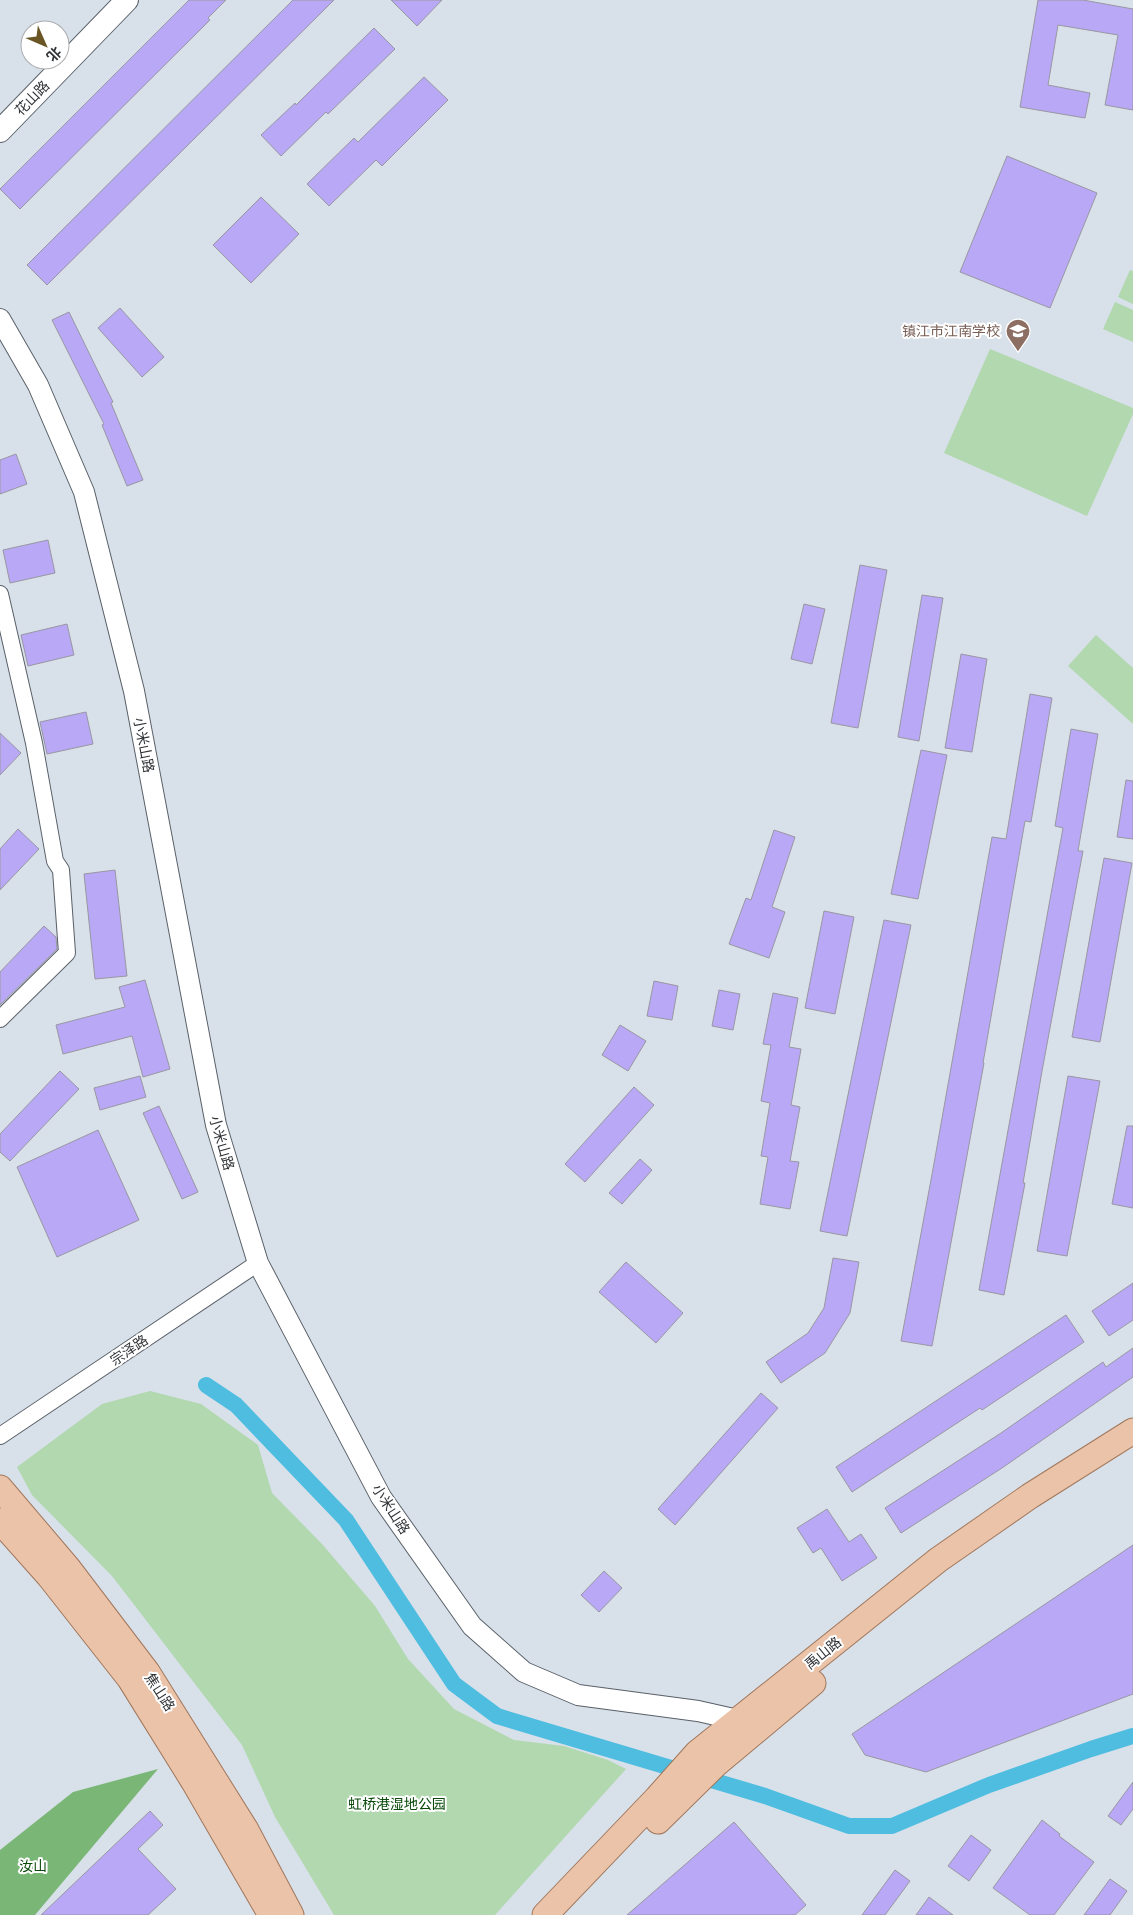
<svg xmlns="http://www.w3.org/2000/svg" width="1133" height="1915" font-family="Cabin,'Noto Sans SC',sans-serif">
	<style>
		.green { fill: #b1d8ae }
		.forest { fill: #7ab776 }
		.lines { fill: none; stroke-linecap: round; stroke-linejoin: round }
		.canal { stroke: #4ebde0; stroke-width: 16 }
		.building { fill: #b8a8f6; stroke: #9997a2 }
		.minor-casing { stroke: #596068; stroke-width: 18 }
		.tertiary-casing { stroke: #596068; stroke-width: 22 }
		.secondary-casing { stroke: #596068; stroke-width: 24 }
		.primary-casing { stroke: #a0775b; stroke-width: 27 }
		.minor { stroke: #fff; stroke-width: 16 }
		.tertiary { stroke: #fff; stroke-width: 20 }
		.secondary { stroke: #fff; stroke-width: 22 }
		.primary { stroke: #ebc3a9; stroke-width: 25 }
		.labels { text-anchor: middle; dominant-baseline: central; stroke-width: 4; stroke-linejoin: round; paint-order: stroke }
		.street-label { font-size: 14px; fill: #303336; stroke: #fff }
		.education-label { font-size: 14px; fill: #785e54; stroke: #fff; text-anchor: end }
		.park-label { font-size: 14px; fill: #094a09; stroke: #fff }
	</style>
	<rect width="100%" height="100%" fill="#d8e0ea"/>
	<path class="green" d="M1130 270 1133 271V304L1118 297Z
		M1115 302 1133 310V342L1103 329Z
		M990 349 1133 408V414L1087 516 944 453Z
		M1096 635 1133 668V724L1068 666Z
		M150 1391 201 1404 258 1445 272 1493 322 1544 375 1606 408 1659 454 1709 514 1740 564 1746 608 1760 626 1769 495 1915H334L275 1817 242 1745 112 1576 32 1495 17 1467 102 1404Z"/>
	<path class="forest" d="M158 1769 35 1915H0V1850L73 1792Z"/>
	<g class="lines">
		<path class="canal" d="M206 1385 236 1405 346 1520 454 1684 497 1716 765 1796 849 1826H892L989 1785 1091 1749 1133 1736"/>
	</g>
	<path class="building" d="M189 0H226L208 18 210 20 20 209 0 189Z
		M293 0H334L47 285 27 265Z
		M391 0H442L417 26Z
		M1038 0H1083L1133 9V110L1105 105 1118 35 1058 25 1048 85 1090 93 1085 118 1020 107Z
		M374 28 395 49 328 114 326 112 281 156 261 135 295 103 296 105Z
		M424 77 448 100 382 166 376 160 329 206 307 184 354 138 358 142Z
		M1007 156 1097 193 1050 308 960 272Z
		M261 197 299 234 251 283 213 245Z
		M120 308 164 357 142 377 98 328Z
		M69 312 113 402 111 403 143 480 127 486 102 425 104 424 52 320Z
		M16 454 27 484 0 494V460Z
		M48 540 55 573 10 583 3 550Z
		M860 565 887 570 858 728 831 723Z
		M922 595 943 598 919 741 898 737Z
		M804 604 825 609 812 664 791 659Z
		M67 624 74 655 28 666 21 635Z
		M961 654 987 659 972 752 945 748Z
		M1030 694 1052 698 1031 822 1025 821 983 1063H984L932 1346 901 1341 933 1169 992 837 1006 839Z
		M86 712 93 744 47 754 40 722Z
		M1071 729 1098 734 1078 851H1083L1042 1071 1023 1183H1025L1004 1295 979 1290 1063 828 1055 826Z
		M0 733 21 753 0 775Z
		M921 750 947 755 918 899 891 894Z
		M1126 780 1133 781V839L1117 837Z
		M18 829 39 849 0 890V849Z
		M774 830 795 837 772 907 785 912 769 958 729 944 746 898 751 900Z
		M1104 858 1132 863 1100 1042 1072 1037Z
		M115 870 127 976 95 979 84 874Z
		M824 911 854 917 835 1014 805 1008Z
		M884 920 911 925 847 1236 820 1231Z
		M44 926 56 937 57 949 0 1005V972Z
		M145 980 170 1069 143 1077 132 1036 63 1054 56 1025 125 1007 119 987Z
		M654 981 678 986 672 1020 647 1016Z
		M719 990 740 994 733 1030 712 1026Z
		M773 993 798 998 789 1047 801 1049 791 1105 800 1107 790 1161 799 1162 790 1209 760 1204 768 1157 761 1156 770 1103 761 1101 771 1045 763 1044Z
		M620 1025 646 1041 628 1071 602 1055Z
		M60 1071 79 1089 10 1161 0 1152V1134Z
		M140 1076 146 1097 100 1110 94 1088Z
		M1068 1076 1100 1081 1067 1256 1037 1251Z
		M634 1087 654 1105 585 1182 565 1164Z
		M159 1106 198 1192 182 1199 143 1113Z
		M1127 1126H1133V1208L1112 1204Z
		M98 1130 139 1220 57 1257 17 1167Z
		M640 1159 652 1170 622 1204 609 1193Z
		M833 1258 859 1262 850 1313 825 1353 781 1383 766 1362 808 1333 824 1308Z
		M626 1262 683 1313 656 1343 599 1292Z
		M1133 1283V1320L1109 1336 1092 1311Z
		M1066 1315 1084 1342 982 1410 980 1408 852 1492 836 1467Z
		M1133 1348V1377L1002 1468 901 1533 885 1508 1001 1433 1103 1362 1106 1367Z
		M761 1393 778 1408 675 1525 658 1509Z
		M827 1509 849 1542 861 1534 877 1558 842 1581 821 1548 813 1553 797 1528Z
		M1133 1545V1694L926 1772 865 1755 852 1734Z
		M604 1571 622 1588 599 1612 581 1595Z
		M1133 1782V1809L1121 1825 1108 1816Z
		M150 1811 163 1825 138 1849 176 1889 148 1915H41Z
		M1042 1820 1060 1834 1059 1836 1094 1862 1054 1915H1030L993 1888Z
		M734 1822 806 1905 795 1915H627Z
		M971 1835 991 1850 969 1881 948 1866Z
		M895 1870 910 1881 885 1915H862Z
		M1110 1879 1127 1891 1110 1915H1084Z
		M929 1897 953 1915H916Z"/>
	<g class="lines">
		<defs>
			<path id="minor" d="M0 594 34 743 55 861 61 870 67 953 0 1019
				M0 1436 258 1263"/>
			<path id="tertiary" d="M0 319 38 385 84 492 134 691 216 1125 258 1263 381 1497 472 1626 524 1672 578 1695 698 1711 738 1720 748 1727"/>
			<path id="secondary" d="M0 131 127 0"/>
			<path id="primary" d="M0 1488 68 1568 147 1672 246 1830 291 1915
				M0 1521 49 1576 130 1679 194 1782 271 1915
				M658 1821 715 1765 813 1683
				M545 1915 657 1798 697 1753 938 1560 1030 1496 1133 1431"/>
		</defs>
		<use href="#minor" class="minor-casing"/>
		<use href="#tertiary" class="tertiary-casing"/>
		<use href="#secondary" class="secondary-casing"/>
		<use href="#primary" class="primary-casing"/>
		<use href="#minor" class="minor"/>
		<use href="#tertiary" class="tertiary"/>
		<use href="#secondary" class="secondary"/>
		<use href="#primary" class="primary"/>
	</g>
	<defs>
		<symbol id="school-pin" viewBox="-11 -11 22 30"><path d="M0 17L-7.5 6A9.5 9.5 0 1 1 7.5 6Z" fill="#8d6e63" stroke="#fff"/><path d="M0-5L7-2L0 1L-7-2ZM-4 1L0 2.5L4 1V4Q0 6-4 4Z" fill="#fff"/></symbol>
	</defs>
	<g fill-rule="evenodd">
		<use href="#school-pin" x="1004" y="317" width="28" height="38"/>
	</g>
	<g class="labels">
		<g class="street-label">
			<text transform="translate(32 98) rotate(-46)">花山路</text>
			<text transform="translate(144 745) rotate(79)">小米山路</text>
			<text transform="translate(222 1143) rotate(74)">小米山路</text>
			<text transform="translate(129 1350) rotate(-34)">宗泽路</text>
			<text transform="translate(391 1509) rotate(57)">小米山路</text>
			<text transform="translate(823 1653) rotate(-39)">禹山路</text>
			<text transform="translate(160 1692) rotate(57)">焦山路</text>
		</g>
		<g class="education-label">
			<text x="1000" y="331">镇江市江南学校</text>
		</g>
		<g class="park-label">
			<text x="397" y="1804">虹桥港湿地公园</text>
			<text x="33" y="1866">汝山</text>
		</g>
	</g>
	<g transform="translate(45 45) rotate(135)"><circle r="24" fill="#ffffff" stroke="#acadaf"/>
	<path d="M0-4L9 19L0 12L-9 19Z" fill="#695624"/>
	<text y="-8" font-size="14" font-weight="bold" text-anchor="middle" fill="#303336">北</text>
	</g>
</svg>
